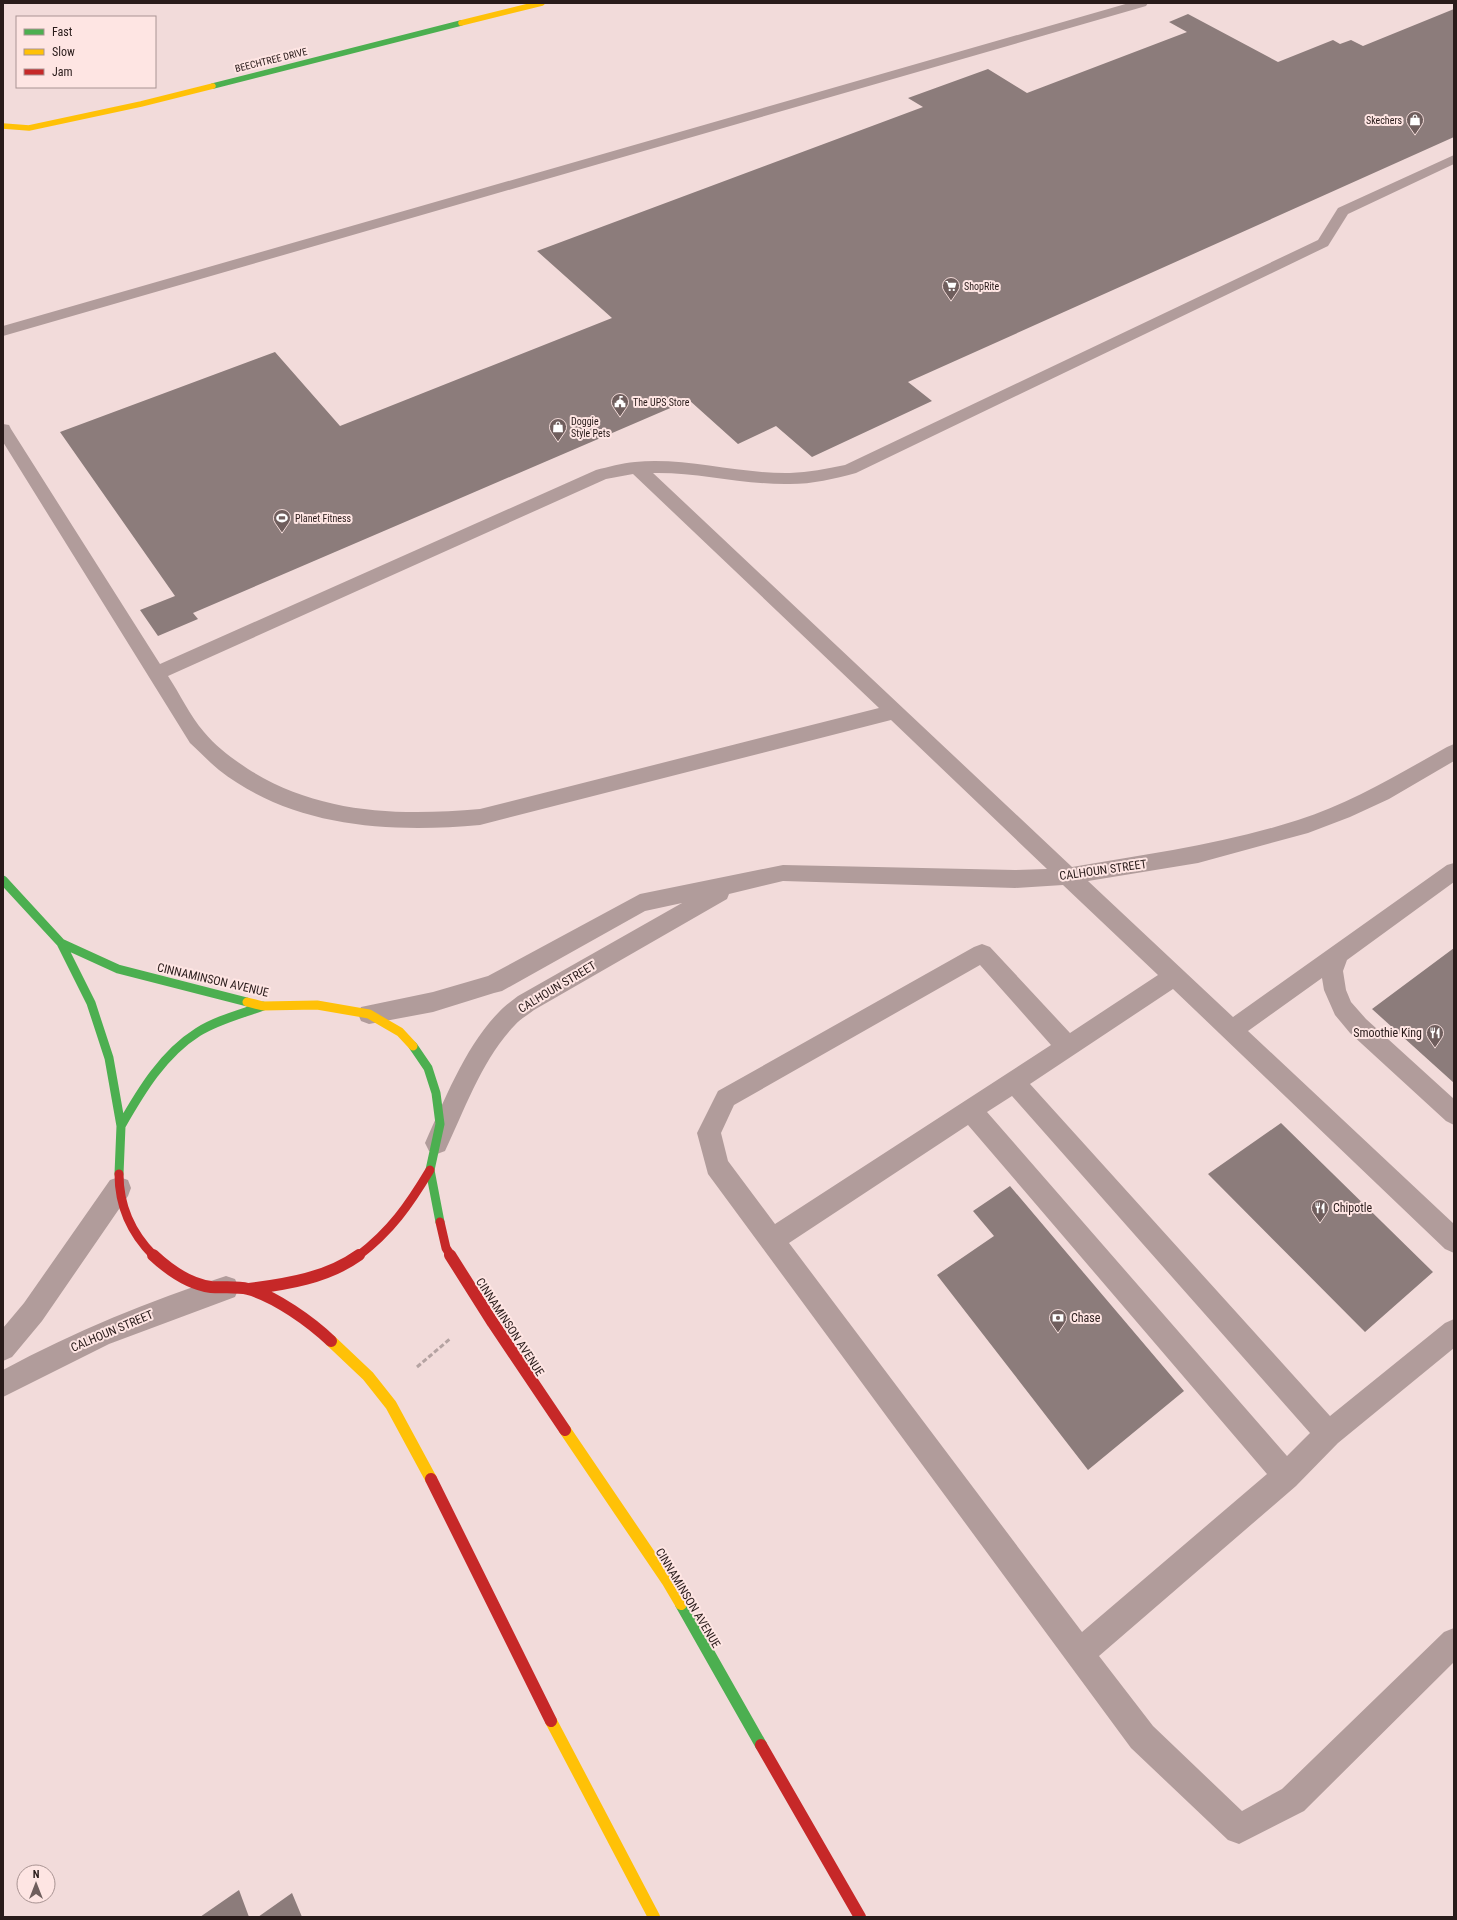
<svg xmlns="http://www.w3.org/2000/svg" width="1457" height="1920" font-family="'Roboto Condensed',sans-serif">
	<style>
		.building { fill: #8c7c7b }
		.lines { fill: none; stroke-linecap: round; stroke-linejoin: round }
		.path { stroke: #b5a3a2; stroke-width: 3; stroke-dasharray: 5 2.5; stroke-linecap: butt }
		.lane { fill: #b19c9b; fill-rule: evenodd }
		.street { fill: #b19c9b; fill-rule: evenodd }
		.fast-far2 { stroke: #4caf50; stroke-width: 5.5 }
		.fast-far1 { stroke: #4caf50; stroke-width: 9 }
		.fast { stroke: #4caf50; stroke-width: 12 }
		.slow-far2 { stroke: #ffc107; stroke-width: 5.5 }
		.slow-far1 { stroke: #ffc107; stroke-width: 9 }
		.slow { stroke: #ffc107; stroke-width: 12 }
		.jam-far1 { stroke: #c62828; stroke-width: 9 }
		.jam { stroke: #c62828; stroke-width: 12 }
		.labels { text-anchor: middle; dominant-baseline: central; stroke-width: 4; stroke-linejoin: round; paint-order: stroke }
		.far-street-label { font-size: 10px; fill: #291b1a; stroke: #fee5e3 }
		.far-poi-label { font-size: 10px; fill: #291b1a; stroke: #fee5e3; text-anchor: start }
		.street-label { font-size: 12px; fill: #291b1a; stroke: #fee5e3 }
		.poi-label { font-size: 12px; fill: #291b1a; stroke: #fee5e3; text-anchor: start }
	</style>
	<rect width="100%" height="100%" fill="#f2dbda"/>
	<path class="building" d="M1454 9V137L908 382 932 401 812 457 776 426 738 444 689 400 193 613 198 619 158 636 140 610 175 596 60 432 275 352 340 426 612 318 537 251 923 107 908 98 988 69 1027 93 1187 32 1169 22 1188 14 1278 62 1333 40 1340 44 1351 40 1363 46Z
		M1454 948V1083L1372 1009Z
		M1281 1123 1433 1272 1365 1332 1208 1174Z
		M1010 1186 1184 1391 1088 1470 937 1275 994 1236 973 1211Z
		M239 1890 249 1917H200Z
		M292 1893 302 1917H258Z"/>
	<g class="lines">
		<path class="path" d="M417 1367 451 1338"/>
		<path class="lane" d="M1129 3H1148L1146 6 3 336V326Z
			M1454 155V164L1348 214 1328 246 856 473C834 479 813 484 790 484 744 485 699 472 653 473L1072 867C1149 854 1224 844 1298 820 1351 803 1399 774 1447 747L1454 744V761L1389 799 1350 817 1308 833 1198 863 1088 881 1233 1017 1447 865 1454 863V882L1347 960 1343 971 1346 990 1351 1002 1366 1019 1454 1099V1125L1446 1121 1350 1033 1335 1015 1324 990 1322 978 1248 1031 1454 1224V1253L1445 1249 1173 989 1030 1084 1330 1416 1445 1323 1454 1319V1348L1338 1443 1296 1486 1099 1656 1153 1726 1242 1811 1282 1789 1444 1632 1454 1628V1662L1304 1811 1239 1844 1228 1840 1131 1748 708 1174 697 1133 718 1091 974 947 982 944 990 947 1070 1033 1158 975 1063 885 1015 888 783 881 729 894 727 899 534 1010C528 1015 520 1019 515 1025 482 1059 465 1109 445 1151L437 1154 429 1151 425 1143C444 1101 466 1045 499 1012 504 1006 512 1001 518 996L682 903 645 911 502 991 494 993 433 1012 369 1024 361 1021 358 1014 361 1007 433 992 488 976 640 894 783 865 1015 870 1047 869 891 720 480 825C390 833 293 828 219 770 209 762 200 752 190 743L3 442V424L9 425 11 429 160 664 596 470C608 467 622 463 635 462 686 457 738 474 790 473 809 472 826 469 845 465L1318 240 1338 208ZM633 474 879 708 480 809C399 816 319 814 248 769 233 759 216 747 204 732 190 716 180 694 168 676L606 479ZM980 965 1051 1045 775 1224 728 1161 721 1133 734 1105ZM1012 1096 1310 1433 1287 1456 987 1112ZM968 1125 1267 1474 1082 1632 789 1243Z"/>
		<path class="street" d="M119 1177 128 1180 131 1188 128 1196 42 1321 12 1357 3 1361V1328L24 1303 110 1180Z
			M226 1276 235 1279 239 1288 235 1297 109 1344 3 1397V1370C75 1331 149 1301 226 1276Z"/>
		<path class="fast-far2" d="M213 86 461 23"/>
		<path class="fast-far1" d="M3 880 61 943 91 1003 109 1058 121 1126 119 1174
			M61 943 118 969 247 1002
			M413 1046 428 1068 436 1093 440 1124 430 1170 440 1222
			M121 1126C141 1091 163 1054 198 1032 217 1020 241 1014 263 1006"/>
		<path class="fast" d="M681 1604 761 1745"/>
		<path class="slow-far2" d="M461 23 542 3
			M3 126 29 128 141 104 213 86"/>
		<path class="slow-far1" d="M247 1002 263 1006 317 1005 369 1014 400 1032 413 1046"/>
		<path class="slow" d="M331 1341 368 1376 391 1405 431 1479
			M565 1430 668 1582 681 1604
			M551 1721 654 1917"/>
		<path class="jam-far1" d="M119 1174C119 1207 131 1233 154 1256
			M440 1222 446 1248 451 1256
			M358 1256C391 1231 409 1205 430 1170"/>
		<path class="jam" d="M153 1255C169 1270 188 1284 211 1287 223 1288 236 1286 248 1289 275 1296 311 1322 331 1341
			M450 1255 493 1323 565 1430
			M249 1289C287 1284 327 1278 359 1255
			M431 1479 551 1721
			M761 1745 860 1917"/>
	</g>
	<defs>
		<symbol id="shop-pin" viewBox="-11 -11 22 30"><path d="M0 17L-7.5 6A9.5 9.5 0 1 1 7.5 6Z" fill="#6f5e5d" stroke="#fee5e3"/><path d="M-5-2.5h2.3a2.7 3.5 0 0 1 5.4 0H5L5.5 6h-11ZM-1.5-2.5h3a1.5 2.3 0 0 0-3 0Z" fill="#fff"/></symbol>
		<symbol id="supermarket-pin" viewBox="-11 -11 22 30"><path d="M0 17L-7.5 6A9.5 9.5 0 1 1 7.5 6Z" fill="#6f5e5d" stroke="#fee5e3"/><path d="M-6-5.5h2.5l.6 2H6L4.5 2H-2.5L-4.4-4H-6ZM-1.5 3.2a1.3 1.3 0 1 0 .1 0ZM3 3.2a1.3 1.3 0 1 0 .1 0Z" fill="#fff"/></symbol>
		<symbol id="civic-pin" viewBox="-11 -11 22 30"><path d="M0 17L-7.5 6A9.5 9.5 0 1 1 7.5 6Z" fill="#6f5e5d" stroke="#fee5e3"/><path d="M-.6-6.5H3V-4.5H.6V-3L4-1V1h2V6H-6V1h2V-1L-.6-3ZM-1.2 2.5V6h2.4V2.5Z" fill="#fff"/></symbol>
		<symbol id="stadium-pin" viewBox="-11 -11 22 30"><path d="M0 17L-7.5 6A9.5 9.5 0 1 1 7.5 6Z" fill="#6f5e5d" stroke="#fee5e3"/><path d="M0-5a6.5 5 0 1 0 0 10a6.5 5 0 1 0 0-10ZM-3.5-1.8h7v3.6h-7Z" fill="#fff"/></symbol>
		<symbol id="restaurant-pin" viewBox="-11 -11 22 30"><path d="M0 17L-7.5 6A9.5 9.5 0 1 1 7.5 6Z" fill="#6f5e5d" stroke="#fee5e3"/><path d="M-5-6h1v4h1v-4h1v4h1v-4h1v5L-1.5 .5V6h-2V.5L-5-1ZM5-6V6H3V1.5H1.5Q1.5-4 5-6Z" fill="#fff"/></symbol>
		<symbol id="bank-pin" viewBox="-11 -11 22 30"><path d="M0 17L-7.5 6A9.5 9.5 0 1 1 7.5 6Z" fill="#6f5e5d" stroke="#fee5e3"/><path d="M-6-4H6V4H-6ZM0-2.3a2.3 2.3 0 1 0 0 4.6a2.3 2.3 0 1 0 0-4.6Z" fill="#fff"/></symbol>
	</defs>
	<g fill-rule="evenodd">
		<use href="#shop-pin" x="1405" y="110" width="20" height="27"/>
		<use href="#supermarket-pin" x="941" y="276" width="20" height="27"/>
		<use href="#civic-pin" x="610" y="392" width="20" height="27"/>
		<use href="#shop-pin" x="548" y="417" width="20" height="27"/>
		<use href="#stadium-pin" x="272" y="508" width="20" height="27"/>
		<use href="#restaurant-pin" x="1425" y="1023" width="20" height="27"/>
		<use href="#restaurant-pin" x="1310" y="1198" width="20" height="27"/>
		<use href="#bank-pin" x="1048" y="1308" width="20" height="27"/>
	</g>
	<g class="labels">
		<g class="far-street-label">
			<text transform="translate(271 60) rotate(-14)">BEECHTREE DRIVE</text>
		</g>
		<g class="far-poi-label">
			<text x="1402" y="120" text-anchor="end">Skechers</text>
			<text x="964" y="286">ShopRite</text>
			<text x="633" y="402">The UPS Store</text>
			<text x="571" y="421">Doggie<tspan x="571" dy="12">Style Pets</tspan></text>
			<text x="295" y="518">Planet Fitness</text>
		</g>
		<g class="street-label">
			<text transform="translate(1103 870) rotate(-8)">CALHOUN STREET</text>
			<text transform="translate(213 980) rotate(13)">CINNAMINSON AVENUE</text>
			<text transform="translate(557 987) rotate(-31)">CALHOUN STREET</text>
			<text transform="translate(510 1327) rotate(57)">CINNAMINSON AVENUE</text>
			<text transform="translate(112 1331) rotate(-23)">CALHOUN STREET</text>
			<text transform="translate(688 1598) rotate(59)">CINNAMINSON AVENUE</text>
		</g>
		<g class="poi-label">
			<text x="1422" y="1033" text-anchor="end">Smoothie King</text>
			<text x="1333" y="1208">Chipotle</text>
			<text x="1071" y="1318">Chase</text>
		</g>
	</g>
	<rect width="1457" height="1920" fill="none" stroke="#291b1a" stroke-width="8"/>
	<rect x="16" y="16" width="140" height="72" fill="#fee5e3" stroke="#a99493"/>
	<rect x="24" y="29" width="20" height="6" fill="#4caf50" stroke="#a99493"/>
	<text x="52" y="36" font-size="12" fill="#291b1a">Fast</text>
	<rect x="24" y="49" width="20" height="6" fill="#ffc107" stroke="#a99493"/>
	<text x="52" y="56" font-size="12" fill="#291b1a">Slow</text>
	<rect x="24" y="69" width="20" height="6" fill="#c62828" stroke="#a99493"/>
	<text x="52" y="76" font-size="12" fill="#291b1a">Jam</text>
	<g transform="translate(36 1884)"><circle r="19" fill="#fee5e3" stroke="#a99493"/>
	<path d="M0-3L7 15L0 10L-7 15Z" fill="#6f5e5d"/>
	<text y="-6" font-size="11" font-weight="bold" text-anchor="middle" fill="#291b1a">N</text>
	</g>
</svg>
